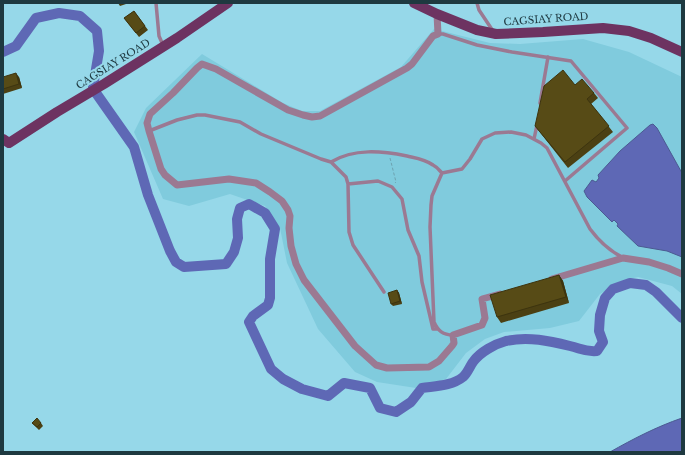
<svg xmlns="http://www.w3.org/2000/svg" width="685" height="455" font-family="'Libre Baskerville',serif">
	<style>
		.built { fill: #80cbdd }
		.water { fill: #5e68b5; stroke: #4b5a92 }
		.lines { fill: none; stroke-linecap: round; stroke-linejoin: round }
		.river { stroke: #5e68b5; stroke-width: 10 }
		.path { stroke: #6da2b0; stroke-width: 1; stroke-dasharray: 3 2; stroke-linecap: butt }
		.lane { stroke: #9b7992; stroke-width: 3.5 }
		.street { stroke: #9b7992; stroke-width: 7 }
		.primary { stroke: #6d3361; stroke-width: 10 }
		.wall { fill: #4b4013 }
		.shaded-wall { fill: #3d340f }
		.building { fill: #574b16; stroke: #3d340f }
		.labels { text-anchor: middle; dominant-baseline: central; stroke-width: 4; stroke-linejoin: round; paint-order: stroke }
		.street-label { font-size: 10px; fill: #1e3940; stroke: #96d8e9 }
	</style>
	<rect width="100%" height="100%" fill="#96d8e9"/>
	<path class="built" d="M434 29 490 43 520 44 583 39 629 52 682 77V294L672 286 638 277 625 280 600 294 579 321 550 328 504 332 485 339 466 353 446 379 416 388 377 382 355 372 318 329 287 263 280 228 265 206 230 194 189 206 163 199 134 132 146 108 202 54 283 103 302 111H320L401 67Z"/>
	<path class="water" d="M653 124 657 128 682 173V257L667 251 638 246 617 226 618 224 614 220 612 222 587 197 584 191 592 180 596 182 599 178 598 175 620 151 650 125Z
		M682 418V452H610C633 439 656 427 682 418Z"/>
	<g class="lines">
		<path class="river" d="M3 52 16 46 36 18 59 13 80 16 97 31 99 51 93 87
			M96 93 134 147 148 195 170 251 176 262 184 267 226 264 234 252 238 238 237 219 240 208 249 204 265 213 275 229 270 259V298L268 305 253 316 249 322 271 369 283 379 302 389 328 396 344 383 370 388 380 408 396 412 411 402 422 388C435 386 452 386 463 377 467 374 470 366 473 362 480 352 495 344 506 341 528 336 550 341 570 346 582 349 585 352 597 351L603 342 599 331 600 315 605 298 613 289 630 283 646 285 656 292 682 318"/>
		<path class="path" d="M390 158 396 182 395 183"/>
		<path class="lane" d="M156 3 159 36 163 45
			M477 3 479 10 493 31
			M438 34H443L477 45 512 52 571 61 627 128 565 181
			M540 103 548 57
			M149 131 177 120 197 115H205L240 122 261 134 321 159 331 162C354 148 382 151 407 156 416 158 425 159 433 165 437 167 439 170 442 173L462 169 470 159 482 139 495 133 511 132 526 135 541 143 547 148 590 229C599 241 608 250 622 257
			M534 139 537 125
			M331 162 346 177 348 184 349 232 353 245 384 292
			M442 173 432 196 431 205 430 227 434 322C438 331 443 335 453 335
			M348 184 378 181 392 187 402 199 408 230 419 256 422 282 433 329H437"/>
		<path class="street" d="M437 14 438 34 433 36 412 64 407 68 320 116 312 117 303 115 288 110 216 69 202 64 197 68 173 93 150 114 147 123 149 131 161 169 165 175 177 185 229 179 256 183 270 192 282 201 288 210 290 216 289 228 291 246 296 264 304 280 355 346 376 365 387 368 429 367 439 361 452 346 454 343 453 335 482 325 485 318 482 299 500 294
			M552 279 623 258 649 262 668 268 682 274"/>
		<path class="primary" d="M414 3 437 14 477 30 496 34 543 32 603 28 629 31 651 38 682 52
			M3 139 9 143 57 112 104 84 177 38 228 3"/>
	</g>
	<path class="wall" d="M118 3H129L120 6Z
		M134 11 148 30 139 37 124 18Z
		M3 77H19L22 88 3 94Z
		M575 85 594 93 598 98 591 104 613 132 568 168 535 126Z
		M559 275 563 281 569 303 501 323 497 317Z
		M397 290 399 293 402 304 393 306 391 304Z
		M32 423H41L43 426 39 430Z"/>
	<path class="shaded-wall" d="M16 73 19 77 22 88 19 84Z
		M559 275 563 281 569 303 566 297Z
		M397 290 399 293 402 304 400 301Z"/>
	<path class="building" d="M134 11 145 26 136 33 124 18Z
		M563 70 575 85 582 79 594 93 587 99 609 126 565 162 535 126 544 86Z
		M16 73 19 84 3 89V77Z
		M559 275 566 297 497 317 490 295Z
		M397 290 400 301 391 304 388 293Z
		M37 418 41 423 37 427 32 423Z"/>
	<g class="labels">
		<g class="street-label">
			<text transform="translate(546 19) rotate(-4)">CAGSIAY ROAD</text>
			<text transform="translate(113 64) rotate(-32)">CAGSIAY ROAD</text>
		</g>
	</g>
	<rect width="685" height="455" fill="none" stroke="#1e3940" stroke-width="8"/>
</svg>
